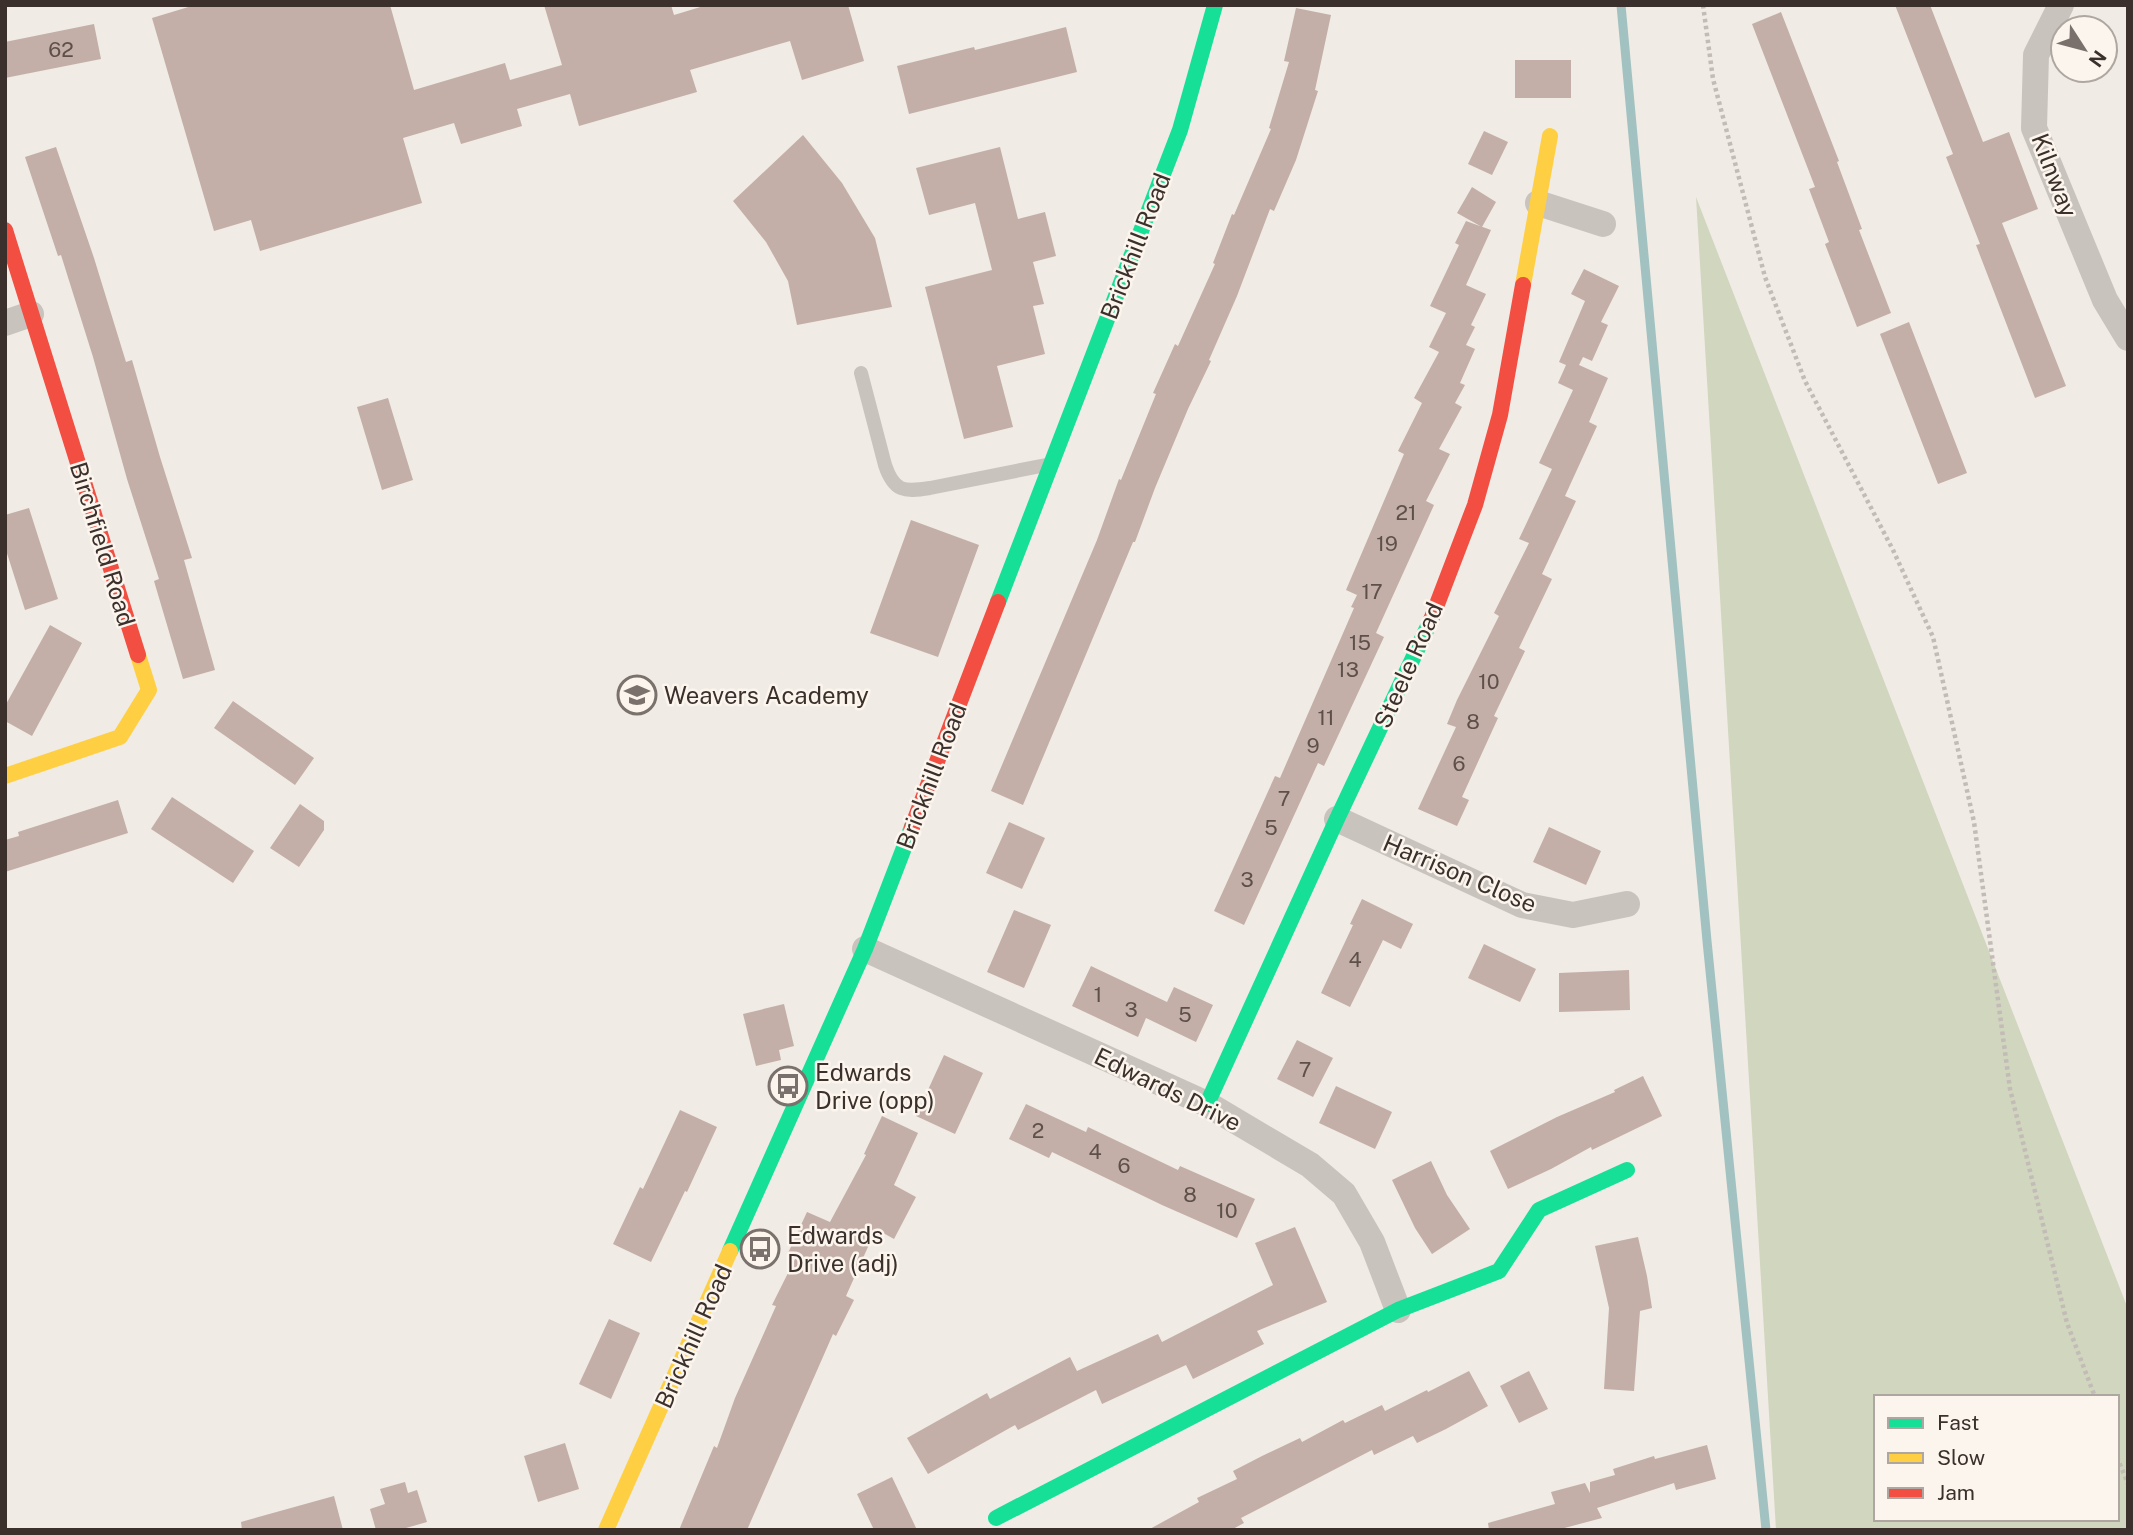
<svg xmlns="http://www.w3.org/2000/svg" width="2133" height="1535" font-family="'Public Sans',sans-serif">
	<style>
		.green { fill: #d1d6bf; fill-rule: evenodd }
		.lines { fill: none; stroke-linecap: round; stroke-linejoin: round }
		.stream { stroke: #a1c2c1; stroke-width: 9 }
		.building { fill: #c3afa7 }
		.path { stroke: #c2bbb6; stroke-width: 4.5; stroke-dasharray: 3.5 3.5; stroke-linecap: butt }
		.lane { stroke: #c9c3be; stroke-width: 14 }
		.street { stroke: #c9c3be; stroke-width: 26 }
		.fast { stroke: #16e098; stroke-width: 16 }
		.slow { stroke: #ffcf43; stroke-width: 16 }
		.jam { stroke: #f24e42; stroke-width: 16 }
		.labels { text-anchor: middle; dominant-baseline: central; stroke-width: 5; stroke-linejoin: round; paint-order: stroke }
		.number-label { font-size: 21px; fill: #5d504a }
		.street-label { font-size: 24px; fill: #3b302b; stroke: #fbf5ee }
		.poi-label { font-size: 24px; fill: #3b302b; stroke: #fbf5ee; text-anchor: start }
	</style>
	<rect width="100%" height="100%" fill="#f0ebe5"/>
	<path class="green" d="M1696 197 2128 1309V1530H1776ZM1876 1397H2117V1519H1876Z"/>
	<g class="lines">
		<path class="stream" d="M1621 5 1707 941 1766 1530"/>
	</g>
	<path class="building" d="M195 5H390L414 90 505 63 510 80 562 65 544 5H671L674 15 707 5H848L864 61 802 80 790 41 690 70 697 92 579 126 570 94 517 109 522 126 461 144 454 123 403 138 422 203 260 251 251 220 214 231 152 18Z
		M1895 5H1930L1983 142 2009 132 2038 209 2002 223 2066 386 2035 398 1976 245 1980 244 1946 157 1953 154Z
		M1296 8 1331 15 1315 90 1318 91 1296 160 1274 211 1270 209 1237 296 1209 360 1211 361 1188 409 1155 488 1135 542H1133L1023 805 991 791 1097 540 1119 479 1121 480 1156 394 1153 393 1175 344 1178 346 1215 264 1213 263 1232 214 1234 215 1271 129 1269 128 1289 62 1284 61Z
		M1781 12 1839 161 1837 162 1862 229 1859 230 1891 313 1857 327 1825 244 1829 242 1809 189 1815 187 1752 24Z
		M94 24 101 59 5 78V42Z
		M1066 27 1077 72 909 114 897 66 974 47 975 50Z
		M1515 60H1571V98H1515Z
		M1484 131 1508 142 1492 175 1468 164Z
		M803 135 842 183 875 238 892 307 797 325 788 281 766 242 733 201Z
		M56 147 94 258 126 362 132 360 160 457 192 558 184 560 215 670 183 679 154 581 159 579 127 479 93 357 61 255 58 256 25 157Z
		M1000 147 1018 219 1045 212 1056 256 1033 262 1044 304 1033 306 1045 354 997 366 1013 427 964 439 925 287 992 270 975 203 929 215 916 168Z
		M1472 187 1496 202 1482 227 1457 213Z
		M1466 221 1491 230 1466 285 1486 294 1471 325 1475 327 1466 345 1475 349 1460 383 1465 385 1455 403 1462 407 1439 449 1450 454 1426 501 1434 505 1376 633 1384 637 1324 766 1318 763 1244 925 1214 911 1275 776 1280 778 1354 608 1351 607 1357 595 1346 590 1404 454 1398 451 1422 403 1414 398 1439 352 1429 347 1446 313 1430 306 1459 245 1455 243Z
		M1584 269 1619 286 1601 322 1608 325 1592 361 1583 357 1579 365 1608 378 1589 422 1597 426 1565 496 1576 501 1542 574 1552 579 1519 648 1525 651 1494 716 1498 718 1462 797 1469 800 1457 826 1418 809 1456 727 1447 724 1457 700 1499 616 1494 613 1529 543 1519 539 1552 469 1539 463 1573 390 1558 383 1566 365 1559 362 1585 301 1571 294Z
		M1909 322 1967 473 1938 484 1880 334Z
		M388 398 413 480 382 490 357 407Z
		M29 508 58 599 25 610 5 547V515Z
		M911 520 979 545 938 657 870 633Z
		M50 625 82 643 32 736 5 721V706Z
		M233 701 314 758 295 785 214 728Z
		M172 797 254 851 233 883 151 829Z
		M118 800 128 833 5 872V840L19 836 18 832Z
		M300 804 324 821V830L299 867 270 848Z
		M1009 822 1045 838 1022 889 986 873Z
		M1549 827 1601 851 1586 885 1533 862Z
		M1362 899 1413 924 1401 949 1383 940 1350 1007 1321 993 1353 925 1350 924Z
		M1014 910 1051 925 1024 988 987 972Z
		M1484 944 1536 969 1520 1002 1468 978Z
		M1091 966 1167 1002 1174 987 1213 1005 1196 1042 1146 1018 1138 1037 1072 1006Z
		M1629 970 1630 1010 1559 1012V973Z
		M784 1004 794 1046 779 1050 781 1060 756 1066 743 1014Z
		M1297 1040 1333 1058 1313 1097 1277 1079Z
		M944 1055 983 1073 955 1134 916 1116Z
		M1643 1076 1662 1116 1592 1150 1591 1147 1551 1169 1508 1189 1490 1151 1557 1117 1615 1092 1614 1090Z
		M1336 1086 1392 1112 1375 1149 1319 1123Z
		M1026 1104 1086 1132 1088 1127 1178 1170 1180 1166 1255 1199 1237 1238 1162 1205 1052 1152 1049 1158 1009 1139Z
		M680 1110 717 1127 687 1192 685 1191 651 1262 613 1244 640 1187 643 1189Z
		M882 1116 918 1133 894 1185 916 1197 894 1239 876 1229 846 1296 854 1300 836 1336 833 1334 747 1530H679L714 1446 717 1448 735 1398 776 1306 772 1305 796 1257 788 1253 807 1212 830 1222 866 1155 864 1154Z
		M1431 1161 1447 1195 1470 1229 1432 1254 1415 1228 1392 1180Z
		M1295 1227 1327 1302 1257 1331 1264 1344 1193 1379 1186 1365 1102 1404 1096 1390 1018 1430 1015 1425 928 1474 907 1438 987 1393 990 1399 1070 1357 1077 1371 1158 1334 1162 1342 1273 1285 1255 1243Z
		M1638 1237 1647 1276 1652 1308 1640 1311 1634 1391 1604 1389 1609 1308 1595 1246Z
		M609 1319 640 1333 611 1399 579 1384Z
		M1469 1371 1488 1406 1446 1429 1417 1443 1413 1436 1374 1455 1372 1450 1241 1518 1244 1523 1231 1530H1148L1199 1502 1197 1498 1237 1479 1233 1471 1262 1456 1300 1438 1302 1442 1343 1420 1345 1423 1382 1405 1385 1411 1427 1390 1428 1392Z
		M1529 1371 1548 1409 1519 1423 1500 1386Z
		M565 1443 579 1489 538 1502 524 1456Z
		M1707 1445 1716 1479 1676 1490 1674 1483 1597 1508 1602 1518 1557 1530H1489L1488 1523 1555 1504 1551 1492 1585 1483 1590 1493V1482L1615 1475 1613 1469 1654 1456 1655 1459Z
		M892 1477 909 1513 917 1530H874L857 1494Z
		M405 1482 408 1493 417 1490 427 1522 399 1530H376L370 1509 385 1504 380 1489Z
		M334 1496 343 1530H242L241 1522Z"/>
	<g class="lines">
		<path class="path" d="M1703 5 1713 79 1765 277 1805 381 1893 550 1933 637 1974 822 2010 1089 2067 1323 2095 1397
			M2117 1457 2128 1484"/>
		<path class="lane" d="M861 373 885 465C894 492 904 492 930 488L1046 465"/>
		<path class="street" d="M2061 5 2036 55 2034 128 2105 300 2128 338
			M1538 203 1603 224
			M5 323 31 314
			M1337 819 1522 905 1573 915 1627 904
			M865 949 1207 1104 1310 1165 1344 1194 1372 1242 1398 1310"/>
		<path class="fast" d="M998 602 1180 130 1215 5
			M1207 1104 1337 819 1431 620
			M730 1251 865 949 912 827
			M996 1518 1398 1310 1499 1271 1539 1210 1627 1170"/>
		<path class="slow" d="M1523 285 1550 136
			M5 776 120 737 149 690 138 655
			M606 1530 730 1251"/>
		<path class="jam" d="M5 230 138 655
			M1431 620 1475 505 1500 415 1523 285
			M912 827 998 602"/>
	</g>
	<defs>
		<symbol id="school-ring" viewBox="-11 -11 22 22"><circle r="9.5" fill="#fbf5ee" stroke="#7a716c" stroke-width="1.5"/><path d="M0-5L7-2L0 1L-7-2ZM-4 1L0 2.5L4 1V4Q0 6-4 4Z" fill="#7a716c"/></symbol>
		<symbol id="bus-ring" viewBox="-11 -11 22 22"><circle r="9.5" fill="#fbf5ee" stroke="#7a716c" stroke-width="1.5"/><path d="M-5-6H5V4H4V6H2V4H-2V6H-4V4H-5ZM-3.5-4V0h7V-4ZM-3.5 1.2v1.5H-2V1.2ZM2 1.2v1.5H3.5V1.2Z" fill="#7a716c"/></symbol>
	</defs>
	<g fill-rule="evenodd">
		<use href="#school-ring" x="615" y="673" width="44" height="44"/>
		<use href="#bus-ring" x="766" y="1064" width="44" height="44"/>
		<use href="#bus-ring" x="738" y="1227" width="44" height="44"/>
	</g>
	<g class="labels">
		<g class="number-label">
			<text x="61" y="49">62</text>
			<text x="1406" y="512">21</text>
			<text x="1387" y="543">19</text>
			<text x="1372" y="591">17</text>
			<text x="1360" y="642">15</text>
			<text x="1348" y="669">13</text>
			<text x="1489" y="681">10</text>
			<text x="1326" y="717">11</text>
			<text x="1473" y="721">8</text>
			<text x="1313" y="745">9</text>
			<text x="1459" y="763">6</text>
			<text x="1284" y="798">7</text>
			<text x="1271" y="827">5</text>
			<text x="1247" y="879">3</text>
			<text x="1355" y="959">4</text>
			<text x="1098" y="994">1</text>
			<text x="1131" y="1009">3</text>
			<text x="1185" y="1014">5</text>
			<text x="1305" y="1069">7</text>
			<text x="1038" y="1130">2</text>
			<text x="1095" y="1151">4</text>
			<text x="1124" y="1165">6</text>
			<text x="1190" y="1194">8</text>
			<text x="1227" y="1210">10</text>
		</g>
		<g class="street-label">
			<text transform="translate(2055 175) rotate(69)">Kilnway</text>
			<text transform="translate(1135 246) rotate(-69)">Brickhill Road</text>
			<text transform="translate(103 544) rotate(73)">Birchfield Road</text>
			<text transform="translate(1408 665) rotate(-66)">Steele Road</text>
			<text transform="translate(931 776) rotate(-69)">Brickhill Road</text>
			<text transform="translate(1460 873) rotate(23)">Harrison Close</text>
			<text transform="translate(1168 1089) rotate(26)">Edwards Drive</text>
			<text transform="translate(693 1336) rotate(-66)">Brickhill Road</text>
		</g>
		<g class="poi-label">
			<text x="664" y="695">Weavers Academy</text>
			<text x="815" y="1072">Edwards<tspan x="815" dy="28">Drive (opp)</tspan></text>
			<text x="787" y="1235">Edwards<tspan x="787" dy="28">Drive (adj)</tspan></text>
		</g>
	</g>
	<rect width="2133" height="1535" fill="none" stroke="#3b302b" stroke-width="14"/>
	<rect x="1874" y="1395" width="245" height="126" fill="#fbf5ee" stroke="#aea6a0" stroke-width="2"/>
	<rect x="1888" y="1418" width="35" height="10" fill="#16e098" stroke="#aea6a0" stroke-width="2"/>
	<text x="1937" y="1430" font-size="21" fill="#3b302b">Fast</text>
	<rect x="1888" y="1453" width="35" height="10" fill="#ffcf43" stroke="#aea6a0" stroke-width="2"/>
	<text x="1937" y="1465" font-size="21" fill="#3b302b">Slow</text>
	<rect x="1888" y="1488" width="35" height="10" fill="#f24e42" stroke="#aea6a0" stroke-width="2"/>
	<text x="1937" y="1500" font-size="21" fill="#3b302b">Jam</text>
	<g transform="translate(2084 49) rotate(126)"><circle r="33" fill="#fbf5ee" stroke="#aea6a0" stroke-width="2"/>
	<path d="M0-5L12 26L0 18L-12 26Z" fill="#7a716c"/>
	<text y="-10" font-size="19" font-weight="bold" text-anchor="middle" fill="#3b302b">N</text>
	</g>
</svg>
